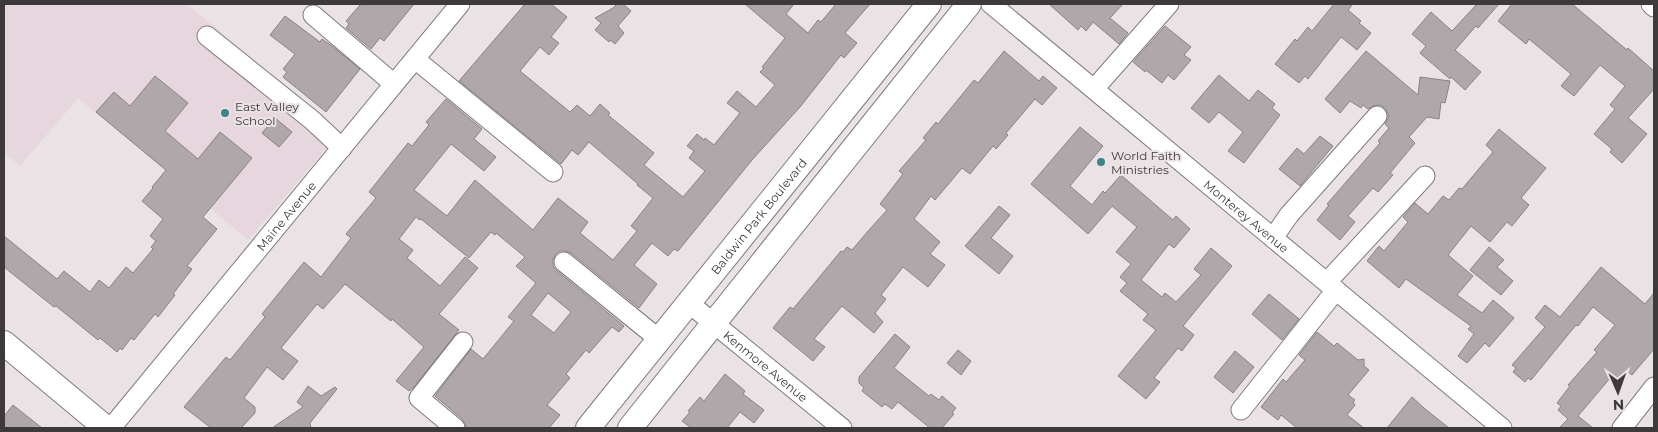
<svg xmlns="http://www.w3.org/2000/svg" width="1658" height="432" font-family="Montserrat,sans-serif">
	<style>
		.built { fill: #e6d6dd }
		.building { fill: #b0a7ab; stroke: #8a8285; fill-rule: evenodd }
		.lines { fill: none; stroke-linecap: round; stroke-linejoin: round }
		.minor-casing { stroke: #827a7d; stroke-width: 21 }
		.major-casing { stroke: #827a7d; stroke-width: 26 }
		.minor { stroke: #fff; stroke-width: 19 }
		.major { stroke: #fff; stroke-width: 24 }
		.poi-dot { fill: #3d8589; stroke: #eae2e5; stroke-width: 2 }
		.labels { text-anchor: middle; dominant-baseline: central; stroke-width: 4; stroke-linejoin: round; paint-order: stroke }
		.poi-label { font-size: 12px; fill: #3e3a3c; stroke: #eae2e5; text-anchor: start }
		.street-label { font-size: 12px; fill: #3e3a3c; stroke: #eae2e5 }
	</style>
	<rect width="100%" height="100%" fill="#eae2e5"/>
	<path class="built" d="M4 4H187L340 132 248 240 78 98 20 166 4 152Z"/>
	<path class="building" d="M361 4H414L384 41 380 38 371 49 346 28 349 24 346 21Z
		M525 4H551L567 17 551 37 559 43 549 55 540 47 520 71 570 112 577 105 590 116 600 104 610 113 608 115 654 153 644 165 683 197 705 171 689 158 694 151 687 146 697 134 704 140 705 138 714 145 740 113 727 103 737 91 756 107 775 85 760 72 764 68 762 67 785 38 745 4H794L786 14 808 33 818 20 821 22 836 4H870L845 33 857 43 844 58 841 55 800 107 752 160 678 251 674 249 668 256 652 243 634 265 657 284 639 308 571 253 566 251H560L555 255 553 260V266L557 271 624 326 619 332 612 327 589 353 586 350 566 374 570 378 547 405 560 415 549 428H466L465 424 462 419 435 396 471 349 483 359 514 321 508 317 536 283 516 266 525 257 496 233 495 235 491 232 469 258 421 219 420 220 416 217 399 239 413 250 407 258 440 286 465 257 478 268 439 314 459 330 414 387 409 391 396 381 424 347 392 319 391 321 345 284 323 309 317 304 281 348 298 361 283 380 267 367 244 398 255 407V413L241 428H211L184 407 226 357 230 360 265 317 262 314 304 262 321 277 351 238 346 234 376 198 369 192 408 143 412 146 429 125 426 122 446 99 482 129 474 139 496 157 484 171 451 144 414 190 447 216 475 180 533 230 558 198 588 222 580 233 613 260 637 231 631 226 653 198 637 185 638 184 589 142 578 155 572 150 561 164 459 81ZM548 293 571 312 554 333 531 315Z
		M617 4H623L631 11 618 26 624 33 615 44 610 40 609 42 595 30 601 23 595 18 613 8Z
		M1049 4H1123L1110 18 1128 33 1119 44 1093 22 1086 31 1081 26 1078 30Z
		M1334 4H1353L1348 10 1361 21 1359 23 1371 33 1357 50 1341 37 1308 79 1305 76 1299 83 1275 64 1295 39 1297 41 1308 27 1312 31Z
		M1477 4H1499L1478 28 1476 26 1455 50 1481 72 1465 90 1451 77 1450 79 1420 53 1426 46 1412 34 1431 12 1452 31Z
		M1512 4H1572L1627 50 1628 48 1654 71V89L1628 118 1647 134 1622 163 1610 152 1612 149 1594 134 1615 109 1610 105 1625 86 1600 65 1574 96 1561 86 1571 74 1529 39 1526 44 1498 21Z
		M285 16 320 42 322 39 332 46 360 69 326 112 283 77 287 72 283 69 295 54 270 35Z
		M1165 26 1191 47 1184 55 1191 60 1174 80 1168 75 1162 83 1146 70 1145 72 1133 62Z
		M1004 51 1039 81 1043 76 1057 88 1042 105 1035 99 1006 133 1008 135 996 149 993 146 970 174 962 168 935 200 931 196 914 219 940 242 930 254 945 265 928 287 903 267 881 295 886 299 875 313 883 322 874 333 842 306 814 339 825 347 813 361 773 328 790 307 793 309 841 251 843 252 847 247 852 250 869 230 887 210 880 204 903 174 899 171 926 140 923 138 936 122 938 124 974 80 978 83Z
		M1366 51 1418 95 1420 77 1450 81 1445 103 1441 102 1439 119 1427 117 1409 137 1415 143 1390 173 1393 175 1378 192 1373 188 1348 216 1355 222 1340 240 1317 220 1329 205 1327 204 1380 143 1378 141 1389 128 1385 124 1388 119V113L1385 108 1380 105 1373 106 1368 109 1363 105 1361 108 1350 101 1340 113 1325 99Z
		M1219 75 1249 101 1258 90 1275 104 1272 108 1280 115 1244 163 1228 151 1243 132 1219 112 1209 123 1191 108Z
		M155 76 188 103 165 131 198 159 220 132 252 158 203 217 217 229 187 266 192 269 173 294 175 295 158 317 155 314 134 340 131 338 122 350 120 348 117 352 100 338 98 340 56 306 54 307 4 267V236L57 279 64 271 90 292 99 280 109 288 126 267 133 273 153 249 151 247 156 241 150 236 163 219 142 201 153 188 152 187 166 170 96 112 114 92 130 106Z
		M275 118 292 132 279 147 262 133Z
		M1080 127 1103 146 1070 186 1092 205 1103 191 1105 193 1121 175 1173 220 1176 216 1190 229 1174 248 1169 244 1141 280 1162 297 1165 293 1176 302 1201 275 1194 269 1211 248 1232 266 1183 326 1194 335 1182 351 1178 348 1154 378 1160 382 1146 399 1118 376 1156 330 1143 320 1148 314 1120 291 1127 283 1120 277 1131 264 1116 252 1137 227 1112 206 1088 234 1031 184Z
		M1499 129 1546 168 1521 198 1529 205 1512 226 1507 222 1490 242 1471 226 1448 255 1473 276 1457 295 1482 313 1493 300 1514 318 1489 347 1485 343 1467 363 1458 356 1474 334 1468 329 1471 326 1406 279 1399 288 1367 261 1379 246 1384 251 1408 222 1403 217 1415 203 1428 214 1443 196 1449 200 1459 188 1462 189 1493 152 1486 145Z
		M1320 136 1333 146 1300 186 1279 169 1297 148 1304 154Z
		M999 206 1010 215 991 238 1013 256 999 274 965 246Z
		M1489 247 1504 260 1497 267 1513 281 1501 295 1470 270Z
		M1601 267 1645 304 1654 293V349L1632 375 1627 371 1617 383 1611 377 1578 416 1593 428H1559L1568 419 1558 410 1561 406 1557 403 1570 386 1568 385 1597 352 1594 350 1615 325 1593 307 1578 326 1576 325 1531 380 1528 378 1525 382 1513 372 1516 368 1512 365 1545 327 1535 318 1545 305 1560 317Z
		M1269 294 1299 319 1282 340 1252 314Z
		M1317 332 1334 346 1337 343 1358 360 1364 359V366L1369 370 1348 395 1355 400 1353 402 1355 405 1347 415 1364 428H1297L1281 415 1278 420 1261 407 1283 379 1286 382 1305 360 1299 355Z
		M895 334 910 347 894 368 929 396 931 394 939 400 942 396 956 408 952 413 954 414 942 428H930L898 402 892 409 885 404 882 407 862 391 864 388 859 383V377Z
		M958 350 971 361 961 375 947 363Z
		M1235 351 1254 367 1233 393 1214 377Z
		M725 374 745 391 743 394 764 410 754 423 740 412 727 428H691L682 421 690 412 688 411 700 397 704 401Z
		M308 386 321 396 335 387 337 389 310 423 311 428H272L303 407 297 402Z
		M1412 397 1424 408 1449 428H1387Z
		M13 405 42 428H4V416Z"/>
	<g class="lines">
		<defs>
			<g id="minor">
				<path id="s1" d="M991 4 1502 428"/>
				<path d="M1651 4 1654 7"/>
				<path d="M313 15 394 84"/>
				<path d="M207 36 312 120 342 148"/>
				<path d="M415 59 553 172"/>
				<path d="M1094 89 1169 4"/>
				<path d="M1273 238 1289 215 1377 116"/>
				<path d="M564 262 660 340"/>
				<path d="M1327 282 1425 176"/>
				<path id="s2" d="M690 304 842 428"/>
				<path d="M1241 410 1336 290"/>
				<path id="s3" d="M111 428 460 4"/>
				<path d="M455 428 419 398 463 342"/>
				<path d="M1622 428 1654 387"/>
			</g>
			<g id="major">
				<path d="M4 343 106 428"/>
				<path id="s4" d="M588 428 929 4"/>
				<path d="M630 428 969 4"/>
			</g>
		</defs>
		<use href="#minor" class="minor-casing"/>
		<use href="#major" class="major-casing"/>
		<use href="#minor" class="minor"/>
		<use href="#major" class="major"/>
	</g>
	<g class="poi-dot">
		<circle cx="225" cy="113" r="5"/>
		<circle cx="1101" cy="162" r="5"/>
	</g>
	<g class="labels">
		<g class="poi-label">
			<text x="235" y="106">East Valley<tspan x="235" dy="14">School</tspan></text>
			<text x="1111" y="155">World Faith<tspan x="1111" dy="14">Ministries</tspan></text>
		</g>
		<g class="street-label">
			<text stroke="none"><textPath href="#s3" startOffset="275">Maine Avenue</textPath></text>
			<text stroke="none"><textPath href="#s4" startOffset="272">Baldwin Park Boulevard</textPath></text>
			<text stroke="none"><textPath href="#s1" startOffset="332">Monterey Avenue</textPath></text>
			<text stroke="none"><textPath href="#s2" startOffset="98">Kenmore Avenue</textPath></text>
		</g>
	</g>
	<rect width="1658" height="432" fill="none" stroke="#3e3a3c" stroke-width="10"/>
	<g transform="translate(1618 392) rotate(178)" stroke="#eae2e5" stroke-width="4" paint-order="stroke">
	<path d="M0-4L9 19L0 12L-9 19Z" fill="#3e3a3c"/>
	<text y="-8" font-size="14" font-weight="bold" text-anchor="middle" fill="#3e3a3c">N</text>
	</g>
</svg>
